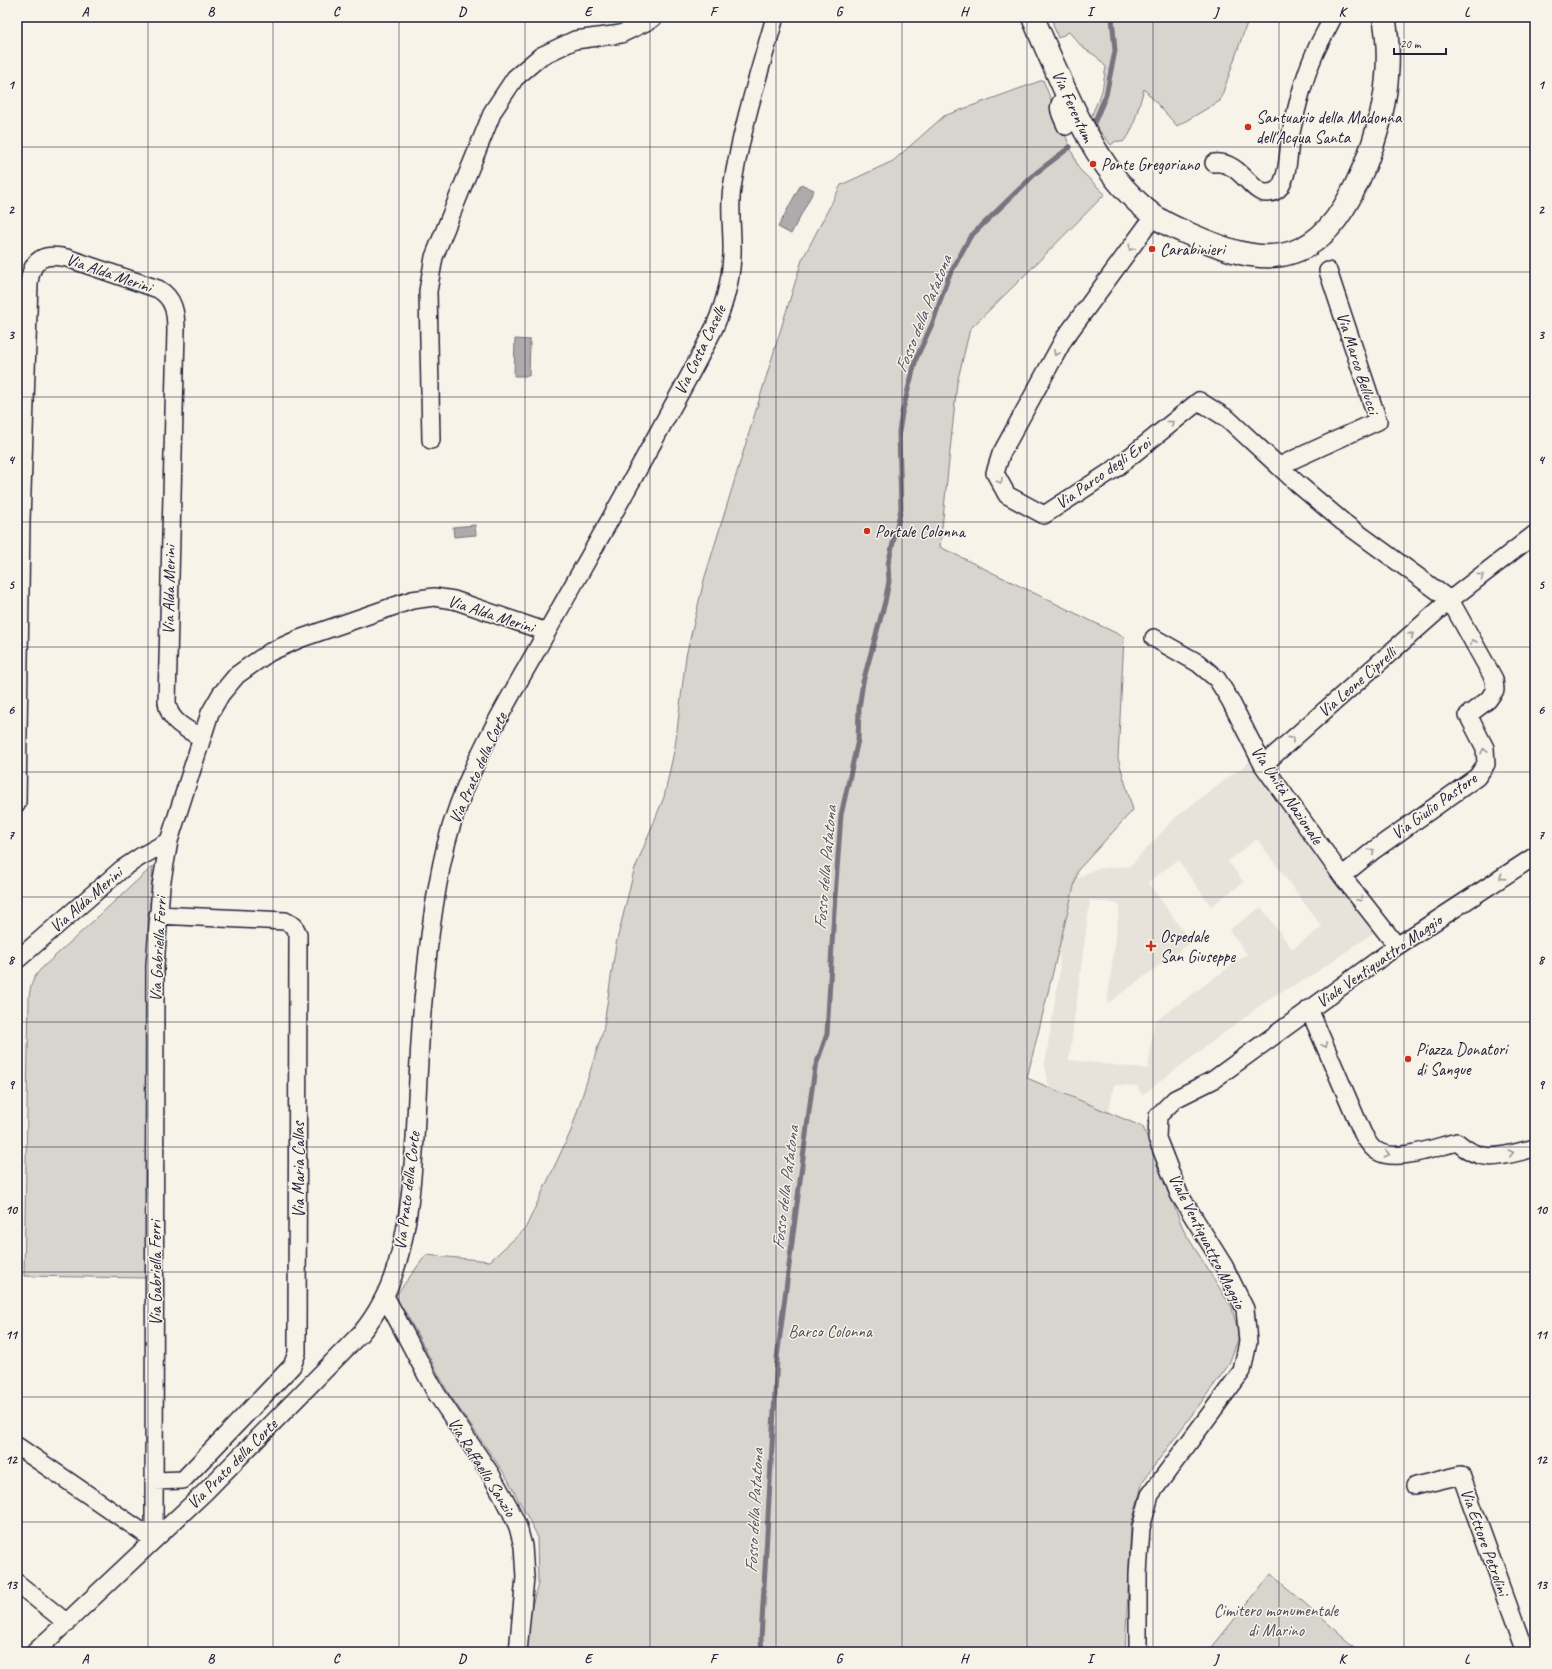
<svg xmlns="http://www.w3.org/2000/svg" width="1552" height="1669" font-family="Caveat,sans-serif">
	<style>
		.built { fill: #e7e3db; fill-rule: evenodd }
		.green { fill: #d8d5cf; stroke: #7d7c85 }
		.water { fill: #aeabad; stroke: #76747f }
		.lines { fill: none; stroke-linecap: round; stroke-linejoin: round }
		.stream { stroke: #76747f; stroke-width: 5 }
		.minor-casing { stroke: #22223b; stroke-width: 20 }
		.major-casing { stroke: #22223b; stroke-width: 25 }
		.minor { stroke: #f7f3e8; stroke-width: 17 }
		.major { stroke: #f7f3e8; stroke-width: 22 }
		.oneway { stroke: #97959a }
		.grid { fill: none; stroke: #22223b; stroke-width: 1; stroke-opacity: 0.55 }
		.poi-dot { fill: #c8321e; stroke: #f7f3e8; stroke-width: 1.5 }
		.labels { text-anchor: middle; dominant-baseline: central; stroke-width: 3; stroke-linejoin: round; paint-order: stroke }
		.street-label { font-size: 17px; fill: #22223b; stroke: #f7f3e8 }
		.poi-label { font-size: 17px; fill: #22223b; stroke: #f7f3e8; text-anchor: start }
		.park-label { font-size: 17px; fill: #504f60; stroke: #f7f3e8 }
		.water-label { font-size: 18px; font-style: italic; fill: #535263; stroke: #f7f3e8 }
		.neatline { fill: none; stroke: #22223b; stroke-width: 1.5 }
		.grid-label { font-size: 13px; text-anchor: middle; font-weight: bold; fill: #22223b }
	</style>
	<rect width="100%" height="100%" fill="#f7f3e8"/>
	<filter id="ink" filterUnits="userSpaceOnUse"><feTurbulence type="fractalNoise" baseFrequency=".025" numOctaves="2"/><feDisplacementMap in="SourceGraphic" scale="8" xChannelSelector="R" yChannelSelector="G"/><feConvolveMatrix kernelMatrix="1 2 1 2 8 2 1 2 1" color-interpolation-filters="sRGB"/></filter>
	<g filter="url(#ink)">
		<path class="built" d="M1249 762 1376 931 1311 976 1273 996 1142 1095 1137 1086 1114 1085 1105 1130 1056 1101 1048 1083 1045 1064 1060 969 1059 951 1054 932 1064 894 1077 879 1094 869 1130 866 1176 817ZM1257 839 1322 927 1292 949 1261 907 1229 930 1247 954 1154 1022 1148 1069 1069 1060 1090 900 1120 904 1107 1004 1191 942 1148 882 1178 860 1211 906 1244 882 1228 861Z"/>
		<path class="green" d="M1053 17H1249L1220 101 1177 126 1144 89 1133 126 1129 135 1123 142 1116 141 1111 145 1090 119 1102 91 1106 67 1096 56 1083 48 1069 32 1058 38 1053 24Z
			M1043 80 1079 169 1105 194 1023 277 970 329 957 383 940 547 1124 637 1118 758 1133 810 1078 870 1027 1078 1143 1127 1184 1231 1232 1308 1239 1337 1228 1366 1143 1481 1131 1525 1125 1652H525L524 1635 538 1584 537 1535 506 1476 449 1394 406 1313 394 1298 426 1255 490 1261 525 1229 571 1131 603 1031 616 944 634 871 664 797 675 747 686 656 704 580 802 260 841 185 893 161 944 116Z
			M153 866 150 904 147 1278 24 1276 29 998C30 985 34 976 42 968Z
			M1271 1574 1279 1581 1361 1652H1208Z"/>
		<path class="water" d="M801 184 814 190 791 234 778 227Z
			M515 339 530 340 529 376H514Z
			M475 525 476 535 454 537 453 527Z"/>
		<g class="lines">
			<path class="stream" d="M1094 123 1106 95 1115 51 1112 17
				M762 1652 761 1639 777 1358 811 1096 815 1068 827 1034 834 910 841 815 858 740 859 708 863 682 885 602 889 581 888 564 901 509 899 432 902 413 916 359 933 322 948 278 970 237 1036 173 1070 147"/>
			<defs>
				<path id="minor" d="M1066 126C1061 113 1053 105 1068 96
					M1214 163C1240 160 1251 194 1267 193 1272 193 1277 191 1280 187 1290 172 1288 145 1292 128 1298 103 1304 78 1314 55 1319 42 1327 30 1333 17
					M1154 216 1064 339 1001 454 995 473 1007 495 1044 515 1116 468 1199 401 1228 419 1298 484 1343 522 1450 600 1494 679 1495 690 1488 700 1468 715 1485 748 1486 764 1477 777 1374 850 1342 876
					M431 440 428 291 434 257 493 111 515 78 541 56 575 40 621 34 650 20 654 17
					M1279 466 1378 421 1328 271
					M1154 638 1198 663 1217 679 1230 700 1263 765 1342 876 1397 946
					M1263 765 1450 600 1535 534
					M17 803 21 521 29 283C32 258 44 253 67 258L158 289C174 298 176 313 176 330L167 702C169 722 186 728 201 738
					M17 960 122 869 140 857 169 841 210 713 221 694 237 675 251 665 270 652 299 639 412 600 434 597 454 600 547 632
					M1309 1009 1363 1134C1367 1140 1370 1147 1377 1151 1396 1163 1436 1147 1457 1142 1484 1166 1504 1155 1535 1148
					M385 1296 436 1393 490 1473 509 1507 518 1527 523 1546 525 1577 518 1652
					M17 1446 154 1540 155 966 161 886 169 841
					M154 1481 183 1480 292 1366 297 1353 298 934 294 926 285 921 158 915
					M1415 1486 1461 1475 1525 1652
					M17 1583 67 1623
					M35 1652 205 1492 361 1333C406 1280 410 1205 415 1139 417 1097 419 1055 422 1012 427 957 433 899 446 845 463 777 500 714 535 653 578 576 623 498 665 420 682 389 700 358 715 326 726 300 733 272 732 244 732 225 729 207 732 188 741 130 759 73 775 17
					M1138 1652V1574L1141 1528 1150 1495 1242 1371 1248 1342 1245 1309 1224 1266 1179 1194 1157 1138 1158 1116 1175 1099 1213 1080 1397 946 1535 856"/>
				<path id="major" d="M1033 17C1042 40 1053 63 1063 86 1086 136 1109 182 1154 216 1165 224 1177 229 1189 234 1221 248 1258 264 1293 252 1324 242 1343 213 1356 185 1381 134 1395 74 1384 17"/>
			</defs>
			<use href="#minor" class="minor-casing"/>
			<use href="#major" class="major-casing"/>
			<use href="#minor" class="minor"/>
			<use href="#major" class="major"/>
		</g>
		<defs><path id="oneway-chevron" d="M-2-3.5L2.5 0L-2 3.5" fill="none" stroke-width="1.6" stroke-linecap="round" stroke-linejoin="round"/></defs>
		<g class="oneway">
			<use href="#oneway-chevron" transform="translate(1131 248) rotate(126)"/>
			<use href="#oneway-chevron" transform="translate(1056 353) rotate(119)"/>
			<use href="#oneway-chevron" transform="translate(1171 423) rotate(-39)"/>
			<use href="#oneway-chevron" transform="translate(1000 481) rotate(62)"/>
			<use href="#oneway-chevron" transform="translate(1481 576) rotate(-38)"/>
			<use href="#oneway-chevron" transform="translate(1411 635) rotate(-41)"/>
			<use href="#oneway-chevron" transform="translate(1473 642) rotate(-119)"/>
			<use href="#oneway-chevron" transform="translate(1292 739) rotate(-41)"/>
			<use href="#oneway-chevron" transform="translate(1484 751) rotate(-102)"/>
			<use href="#oneway-chevron" transform="translate(1372 851) rotate(-39)"/>
			<use href="#oneway-chevron" transform="translate(1502 877) rotate(147)"/>
			<use href="#oneway-chevron" transform="translate(1360 899) rotate(52)"/>
			<use href="#oneway-chevron" transform="translate(1325 1045) rotate(66)"/>
			<use href="#oneway-chevron" transform="translate(1511 1153) rotate(-12)"/>
			<use href="#oneway-chevron" transform="translate(1387 1154) rotate(13)"/>
		</g>
	</g>
	<path class="grid" d="M148 17V1652M273 17V1652M399 17V1652M525 17V1652M650 17V1652M776 17V1652M902 17V1652M1027 17V1652M1153 17V1652M1279 17V1652M1404 17V1652M17 147H1535M17 272H1535M17 397H1535M17 522H1535M17 647H1535M17 772H1535M17 897H1535M17 1022H1535M17 1147H1535M17 1272H1535M17 1397H1535M17 1522H1535"/>
	<g class="poi-dot">
		<circle cx="1248" cy="127" r="4"/>
		<circle cx="1093" cy="164" r="4"/>
		<circle cx="1152" cy="249" r="4"/>
		<circle cx="867" cy="531" r="4"/>
		<path d="M1149 940h4v4h4v4h-4v4h-4v-4h-4v-4h4z"/>
		<circle cx="1408" cy="1059" r="4"/>
	</g>
	<g class="labels">
		<g class="street-label">
			<text transform="translate(1073 106) rotate(65)">Via Ferentum</text>
			<text transform="translate(109 273) rotate(19)">Via Alda Merini</text>
			<text transform="translate(700 350) rotate(-64)">Via Costa Caselle</text>
			<text transform="translate(1358 363) rotate(72)">Via Marco Bellucci</text>
			<text transform="translate(1103 473) rotate(-35)">Via Parco degli Eroi</text>
			<text transform="translate(169 590) rotate(-89)">Via Alda Merini</text>
			<text transform="translate(491 614) rotate(18)">Via Alda Merini</text>
			<text transform="translate(1357 682) rotate(-41)">Via Leone Ciprelli</text>
			<text transform="translate(478 768) rotate(-66)">Via Prato della Corte</text>
			<text transform="translate(1287 795) rotate(56)">Via Unità Nazionale</text>
			<text transform="translate(1434 806) rotate(-36)">Via Giulio Pastore</text>
			<text transform="translate(86 900) rotate(-41)">Via Alda Merini</text>
			<text transform="translate(158 949) rotate(-87)">Via Gabriella Ferri</text>
			<text transform="translate(1379 961) rotate(-35)">Viale Ventiquattro Maggio</text>
			<text transform="translate(298 1170) rotate(-90)">Via Maria Callas</text>
			<text transform="translate(407 1191) rotate(-83)">Via Prato della Corte</text>
			<text transform="translate(1207 1241) rotate(63)">Viale Ventiquattro Maggio</text>
			<text transform="translate(155 1273) rotate(-90)">Via Gabriella Ferri</text>
			<text transform="translate(232 1464) rotate(-45)">Via Prato della Corte</text>
			<text transform="translate(482 1467) rotate(58)">Via Raffaello Sanzio</text>
			<text transform="translate(1485 1542) rotate(70)">Via Ettore Petrolini</text>
		</g>
		<g class="poi-label">
			<text x="1256" y="117">Santuario della Madonna<tspan x="1256" dy="20">dell'Acqua Santa</tspan></text>
			<text x="1101" y="164">Ponte Gregoriano</text>
			<text x="1160" y="249">Carabinieri</text>
			<text x="875" y="531">Portale Colonna</text>
			<text x="1160" y="936">Ospedale<tspan x="1160" dy="20">San Giuseppe</tspan></text>
			<text x="1416" y="1049">Piazza Donatori<tspan x="1416" dy="20">di Sangue</tspan></text>
		</g>
		<g class="park-label">
			<text x="830" y="1331">Barco Colonna</text>
			<text x="1276" y="1610">Cimitero monumentale<tspan x="1276" dy="20">di Marino</tspan></text>
		</g>
		<g class="water-label">
			<text transform="translate(923 314) rotate(-68)">Fosso della Patatona</text>
			<text transform="translate(825 868) rotate(-85)">Fosso della Patatona</text>
			<text transform="translate(785 1188) rotate(-83)">Fosso della Patatona</text>
			<text transform="translate(754 1511) rotate(-87)">Fosso della Patatona</text>
		</g>
	</g>
	<rect width="1552" height="1669" fill="none" stroke="#f7f3e8" stroke-width="44"/>
	<path d="M1394 48v6h52v-6" fill="none" stroke="#22223b" stroke-width="2"/>
	<text x="1400" y="48" font-size="12" fill="#22223b" stroke="#f7f3e8" stroke-width="3" paint-order="stroke">20 m</text>
	<rect x="22" y="22" width="1508" height="1625" class="neatline"/>
	<g class="grid-label">
		<text x="85" y="16">A</text>
		<text x="211" y="16">B</text>
		<text x="336" y="16">C</text>
		<text x="462" y="16">D</text>
		<text x="588" y="16">E</text>
		<text x="713" y="16">F</text>
		<text x="839" y="16">G</text>
		<text x="964" y="16">H</text>
		<text x="1090" y="16">I</text>
		<text x="1216" y="16">J</text>
		<text x="1342" y="16">K</text>
		<text x="1467" y="16">L</text>
		<text x="11" y="89">1</text>
		<text x="1541" y="89">1</text>
		<text x="11" y="214">2</text>
		<text x="1541" y="214">2</text>
		<text x="11" y="339">3</text>
		<text x="1541" y="339">3</text>
		<text x="11" y="464">4</text>
		<text x="1541" y="464">4</text>
		<text x="11" y="589">5</text>
		<text x="1541" y="589">5</text>
		<text x="11" y="714">6</text>
		<text x="1541" y="714">6</text>
		<text x="11" y="839">7</text>
		<text x="1541" y="839">7</text>
		<text x="11" y="964">8</text>
		<text x="1541" y="964">8</text>
		<text x="11" y="1089">9</text>
		<text x="1541" y="1089">9</text>
		<text x="11" y="1214">10</text>
		<text x="1541" y="1214">10</text>
		<text x="11" y="1339">11</text>
		<text x="1541" y="1339">11</text>
		<text x="11" y="1464">12</text>
		<text x="1541" y="1464">12</text>
		<text x="11" y="1589">13</text>
		<text x="1541" y="1589">13</text>
		<text x="85" y="1663">A</text>
		<text x="211" y="1663">B</text>
		<text x="336" y="1663">C</text>
		<text x="462" y="1663">D</text>
		<text x="588" y="1663">E</text>
		<text x="713" y="1663">F</text>
		<text x="839" y="1663">G</text>
		<text x="964" y="1663">H</text>
		<text x="1090" y="1663">I</text>
		<text x="1216" y="1663">J</text>
		<text x="1342" y="1663">K</text>
		<text x="1467" y="1663">L</text>
	</g>
</svg>
